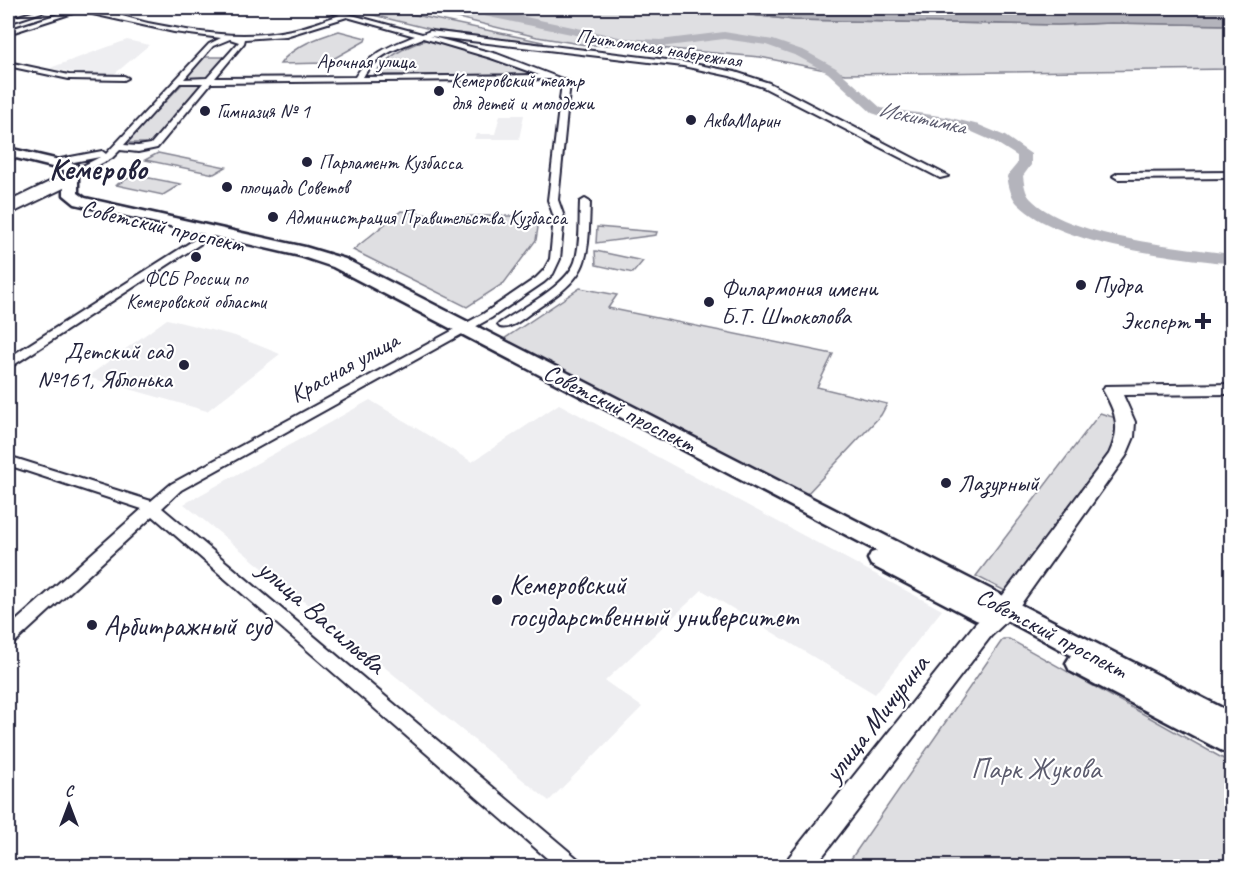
<svg xmlns="http://www.w3.org/2000/svg" width="1239" height="874" font-family="Caveat,sans-serif">
	<style>
		.built { fill: #eeeef1 }
		.green { fill: #dfdfe2; stroke: #80808e; stroke-width: 1.5 }
		.water { fill: #b4b4bc; stroke: #7a7a88; stroke-width: 1.5 }
		.lines { fill: none; stroke-linecap: round; stroke-linejoin: round }
		.river { fill: #b4b4bc; fill-rule: evenodd }
		.street-casing { stroke: #22223b; stroke-width: 4 }
		.secondary-casing { stroke: #22223b; stroke-width: 4 }
		.primary-casing { stroke: #22223b; stroke-width: 5 }
		.street { fill: #fff; fill-rule: evenodd }
		.secondary { fill: #fff; fill-rule: evenodd }
		.primary { fill: #fff; fill-rule: evenodd }
		.poi-dot { fill: #22223b; stroke: #fff; stroke-width: 2 }
		.labels { text-anchor: middle; dominant-baseline: central; stroke-width: 4.5; stroke-linejoin: round; paint-order: stroke }
		.far-street-label { font-size: 20px; fill: #22223b; stroke: #fff }
		.far-poi-label { font-size: 20px; fill: #22223b; stroke: #fff; text-anchor: start }
		.far-water-label { font-size: 22px; font-style: italic; fill: #5c5c6f; stroke: #fff }
		.street-label { font-size: 24px; fill: #22223b; stroke: #fff }
		.poi-label { font-size: 24px; fill: #22223b; stroke: #fff; text-anchor: start }
		.near-poi-label { font-size: 28px; fill: #22223b; stroke: #fff; text-anchor: start }
		.near-street-label { font-size: 28px; fill: #22223b; stroke: #fff }
		.near-park-label { font-size: 28px; fill: #5b5b6d; stroke: #fff }
		.far-town-label { font-size: 30px; font-weight: bold; fill: #22223b; stroke: #fff }
	</style>
	<rect width="100%" height="100%" fill="#fff"/>
	<filter id="ink" filterUnits="userSpaceOnUse"><feTurbulence type="fractalNoise" baseFrequency=".0167" numOctaves="2"/><feDisplacementMap in="SourceGraphic" scale="12" xChannelSelector="R" yChannelSelector="G"/><feConvolveMatrix kernelMatrix="1 2 1 2 8 2 1 2 1" color-interpolation-filters="sRGB"/></filter>
	<g filter="url(#ink)">
		<path class="built" d="M127 40 149 45 112 76 87 75 50 68Z
			M500 115H524L519 139H474L476 134H495Z
			M167 319 235 336 280 354 207 411 87 377Z
			M370 400 472 462 559 404 942 610 875 694 702 590 605 681 642 707 549 801 184 504Z"/>
		<path class="green" d="M417 8H731L751 15 794 20 1058 25 1111 23 1231 25V69L845 74 760 57 624 45H586L537 37Z
			M387 9 543 42V44L434 30 369 14Z
			M339 31 366 38 365 41 326 63 280 64C292 46 320 37 339 31Z
			M428 39 533 71 523 75H374C388 55 405 47 428 39Z
			M203 57H225L207 78H184Z
			M184 82H206L152 143H126Z
			M158 153 226 167 214 174 145 160Z
			M134 175 181 184 163 195 116 185Z
			M401 211 436 216H526L539 221 536 240 504 283 467 307 353 250Z
			M597 227 657 232 656 235 596 243Z
			M595 251H596L643 261 633 273 596 265Z
			M580 288 617 295 608 308 833 354 817 387 887 404 881 415 806 495 501 341Z
			M1100 413 1119 419V439L1007 592 976 576Z
			M1003 639H1009L1231 763V866H846Z"/>
		<path class="water" d="M731 8H1231L1232 25 1111 23 1058 25 794 20 751 15Z"/>
		<g class="lines">
			<path class="river" d="M455 8H484L624 38 660 40 724 32 773 40 805 51 836 68 881 108 947 117 979 125 1005 136 1031 154V165L1023 176C1024 184 1025 192 1030 198 1066 237 1180 247 1232 254V264C1174 257 1061 246 1019 205 1011 198 1009 187 1007 176L1017 164V156L995 142 970 131 933 123 887 118 872 113 828 73 797 56 766 45 724 39 660 47 624 45 460 11Z"/>
			<defs>
				<path id="street" d="M46 8H54L8 23V19Z
					M69 8C92 5 123 17 148 23 193 32 241 40 286 31 305 28 322 21 340 15L318 8H326L422 34 430 31 683 62 735 72 769 83 948 176 940 178 763 87 730 76 683 66 429 36 497 54 570 82 558 200 564 217 560 259 553 274 544 282 491 318 181 490 162 508 578 859 581 866H556L153 516 14 643 8 644V628L142 509 8 465V456L151 501 171 484 483 314 536 278 544 270 550 259 554 217 548 200 562 83 550 79 211 83 157 148 138 152 120 150 112 158 75 177 68 186 8 215V208L62 182 69 173 100 157 58 165 54 162 55 160 102 151 106 154 209 44 221 38 174 32 79 11 8 34V30L71 10ZM347 17 415 36C390 46 370 53 355 77L215 78 244 43 245 39 286 36ZM423 38 491 58 539 75 363 77C376 54 399 48 423 38ZM230 39 239 42 207 78 184 79 213 46ZM180 83H203L151 144 138 146 124 145Z
					M8 62 69 75 124 76 128 78 124 80 69 79 8 66Z
					M1232 172V178L1118 179 1113 176 1118 173Z
					M585 199 590 202C588 267 589 275 532 312 523 318 511 330 500 327L498 325 500 323C521 309 566 286 575 262 581 243 579 221 580 202Z
					M213 228 218 231 217 233 12 366 8 367V358Z"/>
				<path id="secondary" d="M72 171 76 172V178L8 211V202Z
					M1232 384V394L1123 395 1135 422 1134 437 1126 456 1013 615 991 636 815 866H785L789 857 975 624 997 603 1109 454C1121 429 1117 414 1103 390L1105 386Z"/>
				<path id="primary" d="M8 148 76 164 78 167V193L85 198 305 247 345 259 1232 713V756L1070 671 1066 663 1071 655 997 615 994 620 985 623 976 620 871 565 868 559 871 553 877 551 333 267 300 256 75 204 64 195V170L8 156Z"/>
			</defs>
			<use href="#street" class="street-casing"/>
			<use href="#secondary" class="secondary-casing"/>
			<use href="#primary" class="primary-casing"/>
			<use href="#street" class="street"/>
			<use href="#secondary" class="secondary"/>
			<use href="#primary" class="primary"/>
		</g>
	</g>
	<g class="poi-dot">
		<circle cx="439" cy="91" r="6"/>
		<circle cx="205" cy="111" r="6"/>
		<circle cx="691" cy="120" r="6"/>
		<circle cx="307" cy="162" r="6"/>
		<circle cx="227" cy="187" r="6"/>
		<circle cx="273" cy="217" r="6"/>
		<circle cx="196" cy="257" r="6"/>
		<circle cx="1081" cy="285" r="6"/>
		<circle cx="709" cy="302" r="6"/>
		<path d="M1200 312h6v6h6v6h-6v6h-6v-6h-6v-6h6z"/>
		<circle cx="184" cy="365" r="6"/>
		<circle cx="946" cy="483" r="6"/>
		<circle cx="497" cy="600" r="6"/>
		<circle cx="92" cy="625" r="6"/>
	</g>
	<g class="labels">
		<g class="far-street-label">
			<text transform="translate(659 48) rotate(9)">Притомская набережная</text>
			<text x="366" y="61">Арочная улица</text>
		</g>
		<g class="far-poi-label">
			<text x="451" y="80">Кемеровский театр<tspan x="451" dy="23">для детей и молодежи</tspan></text>
			<text x="217" y="111">Гимназия № 1</text>
			<text x="703" y="120">АкваМарин</text>
			<text x="319" y="162">Парламент Кузбасса</text>
			<text x="239" y="187">площадь Советов</text>
			<text x="285" y="217">Администрация Правительства Кузбасса</text>
			<text x="196" y="278" text-anchor="middle">ФСБ России по<tspan x="196" dy="23">Кемеровской области</tspan></text>
		</g>
		<g class="far-water-label">
			<text transform="translate(922 118) rotate(12)">Искитимка</text>
		</g>
		<g class="street-label">
			<text transform="translate(163 226) rotate(13)">Советский проспект</text>
			<text transform="translate(344 367) rotate(-29)">Красная улица</text>
			<text transform="translate(620 408) rotate(27)">Советский проспект</text>
			<text transform="translate(1052 633) rotate(28)">Советский проспект</text>
		</g>
		<g class="poi-label">
			<text x="1093" y="285">Пудра</text>
			<text x="721" y="288">Филармония имени<tspan x="721" dy="28">Б.Т. Штоколова</tspan></text>
			<text x="1190" y="321" text-anchor="end">Эксперт</text>
			<text x="172" y="351" text-anchor="end">Детский сад<tspan x="172" dy="28">№161, Яблонька</tspan></text>
			<text x="958" y="483">Лазурный</text>
		</g>
		<g class="near-poi-label">
			<text x="509" y="584">Кемеровский<tspan x="509" dy="32">государственный университет</tspan></text>
			<text x="104" y="625">Арбитражный суд</text>
		</g>
		<g class="near-street-label">
			<text transform="translate(322 616) rotate(41)">улица Васильева</text>
			<text transform="translate(876 718) rotate(-52)">улица Мичурина</text>
		</g>
		<g class="near-park-label">
			<text x="1036" y="768">Парк Жукова</text>
		</g>
		<g class="far-town-label">
			<text x="98" y="169">Кемерово</text>
		</g>
	</g>
	<rect width="1239" height="874" fill="none" stroke="#fff" stroke-width="30"/>
	<rect x="15" y="15" width="1209" height="844" fill="none" stroke="#22223b" stroke-width="2" filter="url(#ink)"/>
	<g transform="translate(69 805)" stroke="#ffffff" stroke-width="4.5" paint-order="stroke">
	<path d="M0-4.5L10 22L0 15L-10 22Z" fill="#22223b"/>
	<text y="-9" font-size="16" font-weight="bold" text-anchor="middle" fill="#22223b">С</text>
	</g>
</svg>
